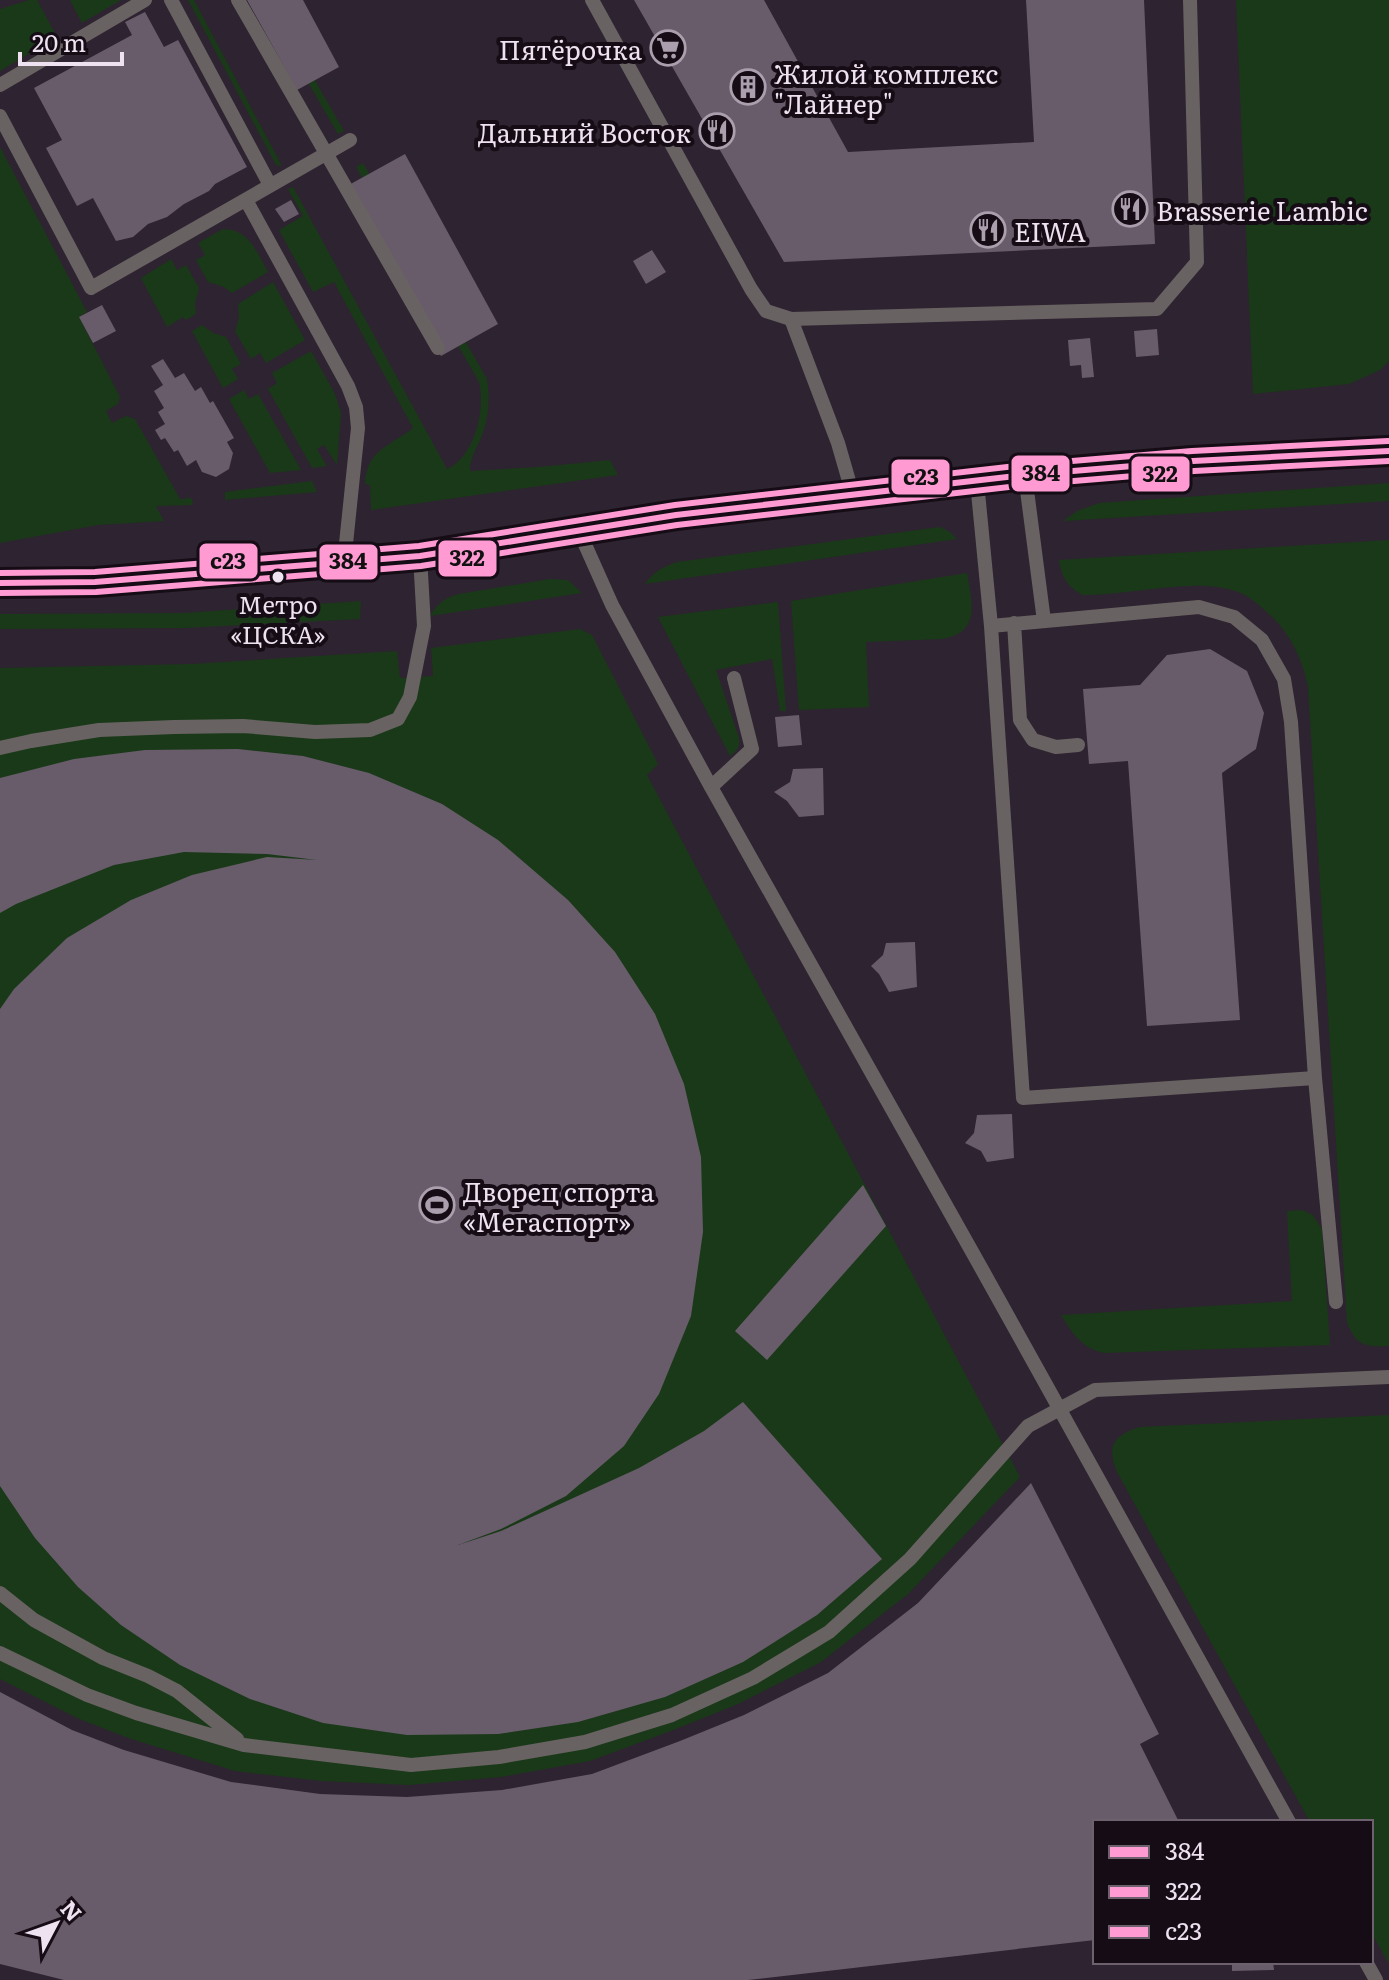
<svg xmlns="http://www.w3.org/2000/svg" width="1389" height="1980" font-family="Literata,serif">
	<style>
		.green { fill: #1a3919 }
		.building { fill: #685c6a }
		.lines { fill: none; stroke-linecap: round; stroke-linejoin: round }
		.service { stroke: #696262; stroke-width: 14 }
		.minor { stroke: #696262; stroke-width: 28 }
		.bus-1-casing { stroke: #150c16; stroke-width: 12 }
		.bus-2-casing { stroke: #150c16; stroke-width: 12 }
		.bus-3-casing { stroke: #150c16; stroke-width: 12 }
		.bus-1 { stroke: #ff9ad2; stroke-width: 6 }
		.bus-2 { stroke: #ff9ad2; stroke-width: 6 }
		.bus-3 { stroke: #ff9ad2; stroke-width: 6 }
		.bus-dot { fill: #eee1f0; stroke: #150c16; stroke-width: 3 }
		.labels { text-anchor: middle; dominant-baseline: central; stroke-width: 8; stroke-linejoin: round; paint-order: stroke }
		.bus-label { font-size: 24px; fill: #eee1f0; stroke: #150c16 }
		.poi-label { font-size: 26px; fill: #eee1f0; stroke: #150c16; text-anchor: start }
		.line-badge { stroke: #150c16; stroke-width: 3 }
		.pale-badge-label { font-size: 22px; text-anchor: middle; font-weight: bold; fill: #111 }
	</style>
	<rect width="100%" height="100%" fill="#2e2330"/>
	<path class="green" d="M29 0H37L57 37 0 71V9Z
		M70 0H121L82 23Z
		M188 0H194L282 166 276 165Z
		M260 0H269L344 131 338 134Z
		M1236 0H1389V361L1380 370 1349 384 1253 394Z
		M0 147 87 312 79 317 120 397 118 404 106 411 112 423 126 416 135 419 180 499 192 498 193 505 156 506 164 521 98 525 0 543Z
		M363 163 487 379C490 397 489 415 483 433 479 445 469 458 470 471L539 467 610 460 618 475 371 510 370 485 365 484C366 450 390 446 413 428L334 282 313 292 279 230 303 216 288 189 293 187 447 469C474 457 486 410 479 382L356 167Z
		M223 229C249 229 257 252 268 272L232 293 224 287 208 282 196 260 205 255 198 243Z
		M171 259 177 270 186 265 199 288 195 304 196 314 186 320 183 317 167 327 141 278Z
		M273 282 305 340 266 363 260 353 251 359 235 331 239 318 238 304Z
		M202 325 213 333 226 337 241 364 232 369 238 379 223 388 192 331Z
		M311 351 335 394 341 413 337 465 324 445 317 449 327 466 312 468 268 389 277 383 272 373Z
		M244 390 249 399 258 394 301 470 270 473 229 399Z
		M312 481 317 492 225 500V492Z
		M1389 483V501L1063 521 1077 511 1099 503Z
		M940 527 950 532 957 539 645 584C654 571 663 567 677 562Z
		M1389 540V1346C1365 1347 1356 1346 1347 1322L1308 687C1302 658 1290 633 1268 613 1259 605 1249 596 1238 592 1195 576 1129 596 1083 595 1068 588 1061 576 1059 560Z
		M967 573C972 602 981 633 942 639L866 642 869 707 799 710 791 601Z
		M550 579 568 580 582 593 430 616C437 603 445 598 459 594Z
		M361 601 360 619 185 628 0 629V614L184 613Z
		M778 602 786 711H780L772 659 716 670 739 738C740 747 737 751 730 756L658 617Z
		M580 629 592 635 658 764 647 775 1020 1477 908 1594 821 1662 738 1704 676 1729 590 1761 501 1777 409 1785 322 1781 235 1771 128 1738 77 1718 0 1679V668L192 664 397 651 400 678 433 676 431 648Z
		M1302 1210 1313 1215 1322 1229 1330 1345 1104 1353C1080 1347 1074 1335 1061 1315L1292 1301 1287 1211Z
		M1389 1415V1964L1371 1932V1822H1310L1117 1472C1106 1446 1114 1435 1140 1427Z"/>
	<path class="building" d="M247 0H303L339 67 297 90Z
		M634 0H764L848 152 1034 142 1026 0H1144L1155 244 784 262Z
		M145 12 164 47 178 40 247 167 215 184 209 191 184 204 167 217 148 224 133 237 116 241 93 198 77 206 46 148 62 140 34 88 132 35 125 22Z
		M405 154 498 324 441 356 347 186Z
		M291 200 299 214 284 222 275 209Z
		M652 250 666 272 646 284 633 261Z
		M102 305 116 331 93 343 79 317Z
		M1157 329 1159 355 1136 357 1134 331Z
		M1090 338 1094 377 1082 378 1081 365 1070 366 1068 340Z
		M163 359 175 378 184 373 195 391 201 387 210 403 213 401 234 438 227 442 233 453 229 469 216 477 202 472 196 460 187 466 178 450 174 452 165 438 161 440 155 430 165 424 158 412 164 408 154 391 163 385 151 366Z
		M1210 649 1247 671 1264 713 1256 749 1222 773 1240 1020 1147 1026 1128 761 1089 764 1083 689 1140 685 1167 655Z
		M799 715 802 745 778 747 775 717Z
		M238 749 303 756 369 773 442 804 498 840 568 900 615 952 655 1014 684 1084 701 1157 703 1232 691 1316 659 1394 624 1446 566 1496 501 1529 458 1545 501 1531 639 1468 704 1431 743 1402 882 1559 817 1615 743 1662 665 1697 578 1722 498 1734 407 1735 323 1723 250 1699 180 1665 121 1625 78 1587 35 1538 0 1486V1009L14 989 67 938 131 900 192 875 267 857 317 860 267 854 184 852 114 865 16 904 0 913V778L74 759 145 750Z
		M823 768 824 815 799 817 787 801 774 792 790 782 793 769Z
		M915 942 917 987 889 992 879 974 871 966 883 955 886 943Z
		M1012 1114 1014 1158 987 1162 981 1151 965 1143 974 1133 977 1115Z
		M863 1185 886 1226 767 1360 735 1331Z
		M1031 1483 1159 1734 1140 1744 1179 1822H1095V1940L748 1980H64L0 1964V1692L72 1730 124 1750 231 1782 320 1794 407 1797 502 1790 592 1774 680 1741 744 1715 828 1673 918 1603Z
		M1232 1962H1273L1274 1970 1232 1971Z"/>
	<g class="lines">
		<path class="service" d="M171 0 270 185
			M238 0 438 348
			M592 0 751 289 766 311 791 319 1157 309 1197 262 1190 0
			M0 85 145 0
			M0 116 91 288 350 140
			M246 200 348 386 356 407 358 428 344 563
			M791 319 838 443 853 495
			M1025 475 1044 621
			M977 482 991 626 1023 1098 1315 1078
			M579 531 612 605 711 787 984 1273 1289 1822
			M1014 623 1020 720 1033 740 1056 747 1078 745
			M991 626 1199 607 1234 617 1262 640 1284 679 1291 722 1315 1078 1336 1302
			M0 748 31 741 99 730 174 727 243 726 315 732 370 730 398 719 410 697 424 626 420 556
			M711 787 752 749 734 678
			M0 1593 34 1620 103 1658 148 1676 177 1691 237 1739
			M0 1653 87 1695 136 1713 244 1745 411 1765 499 1757 585 1742 672 1715 753 1678 829 1632 910 1559 1028 1426 1095 1390 1389 1377
			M1366 1962 1376 1980"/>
		<path class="minor" d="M0 583 95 582 420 556 676 515 1025 475 1193 461 1389 451"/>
		<defs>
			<path id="bus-1" d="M0 583 95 582 420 556 676 515 1025 475 1193 461 1389 451"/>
			<path id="bus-2" d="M0 593 96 592 421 566 677 525 1026 485 1194 471 1389 461"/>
			<path id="bus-3" d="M0 573 95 572 419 546 675 505 1024 465 1192 451 1388 441"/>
		</defs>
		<use href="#bus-1" class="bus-1-casing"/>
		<use href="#bus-2" class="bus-2-casing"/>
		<use href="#bus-3" class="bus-3-casing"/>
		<use href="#bus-1" class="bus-1"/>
		<use href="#bus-2" class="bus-2"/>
		<use href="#bus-3" class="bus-3"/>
	</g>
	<defs>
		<symbol id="supermarket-ring" viewBox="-11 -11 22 22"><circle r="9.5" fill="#150c16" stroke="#ab9ead" stroke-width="1.5"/><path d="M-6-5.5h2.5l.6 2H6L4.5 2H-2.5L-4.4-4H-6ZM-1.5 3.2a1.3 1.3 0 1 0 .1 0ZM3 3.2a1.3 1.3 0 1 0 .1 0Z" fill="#ab9ead"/></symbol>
		<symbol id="building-ring" viewBox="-11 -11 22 22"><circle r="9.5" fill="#150c16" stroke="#ab9ead" stroke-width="1.5"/><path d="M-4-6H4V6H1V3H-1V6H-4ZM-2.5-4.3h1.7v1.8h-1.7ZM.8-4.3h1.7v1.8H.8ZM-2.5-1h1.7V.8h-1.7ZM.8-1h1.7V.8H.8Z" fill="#ab9ead"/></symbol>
		<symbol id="restaurant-ring" viewBox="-11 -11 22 22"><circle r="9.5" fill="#150c16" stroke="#ab9ead" stroke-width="1.5"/><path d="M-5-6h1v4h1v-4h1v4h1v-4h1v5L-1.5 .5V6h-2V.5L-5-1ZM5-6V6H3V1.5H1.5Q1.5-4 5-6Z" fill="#ab9ead"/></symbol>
		<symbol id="stadium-ring" viewBox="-11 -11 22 22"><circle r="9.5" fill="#150c16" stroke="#ab9ead" stroke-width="1.5"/><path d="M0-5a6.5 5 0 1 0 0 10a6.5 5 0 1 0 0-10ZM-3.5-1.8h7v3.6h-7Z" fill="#ab9ead"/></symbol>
	</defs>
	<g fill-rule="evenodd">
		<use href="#supermarket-ring" x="648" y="28" width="40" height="40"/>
		<use href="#building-ring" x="728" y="67" width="40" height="40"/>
		<use href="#restaurant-ring" x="697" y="111" width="40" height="40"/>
		<use href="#restaurant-ring" x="1110" y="189" width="40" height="40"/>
		<use href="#restaurant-ring" x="968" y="210" width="40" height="40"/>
		<use href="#stadium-ring" x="417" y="1185" width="40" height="40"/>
	</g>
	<circle class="bus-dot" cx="278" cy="577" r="7"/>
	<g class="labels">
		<g class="bus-label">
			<text x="278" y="603">Метро<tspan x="278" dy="30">«ЦСКА»</tspan></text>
		</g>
		<g class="poi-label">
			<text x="642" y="48" text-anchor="end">Пятёрочка</text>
			<text x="774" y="72">Жилой комплекс<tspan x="774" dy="30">"Лайнер"</tspan></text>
			<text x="691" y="131" text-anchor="end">Дальний Восток</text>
			<text x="1156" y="209">Brasserie Lambic</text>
			<text x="1014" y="230">EIWA</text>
			<text x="463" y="1190">Дворец спорта<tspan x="463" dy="30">«Мегаспорт»</tspan></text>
		</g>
	</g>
	<g class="line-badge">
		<rect x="1010" y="454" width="61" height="39" rx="8" fill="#ff9ad2"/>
		<rect x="1130" y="455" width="61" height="38" rx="8" fill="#ff9ad2"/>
		<rect x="890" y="458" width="61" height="38" rx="8" fill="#ff9ad2"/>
		<rect x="437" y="539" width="61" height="39" rx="8" fill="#ff9ad2"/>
		<rect x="198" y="542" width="61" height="38" rx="8" fill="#ff9ad2"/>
		<rect x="318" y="543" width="61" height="38" rx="8" fill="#ff9ad2"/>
	</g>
	<g class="pale-badge-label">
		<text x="1041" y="481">384</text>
		<text x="1160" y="482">322</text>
		<text x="921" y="485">с23</text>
		<text x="467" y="566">322</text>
		<text x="228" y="569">с23</text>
		<text x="348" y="569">384</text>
	</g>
	<rect x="1093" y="1820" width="280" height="144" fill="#150c16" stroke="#6c616d" stroke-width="2"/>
	<rect x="1109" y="1846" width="40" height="12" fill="#ff9ad2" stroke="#6c616d" stroke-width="2"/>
	<text x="1165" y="1860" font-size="24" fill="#eee1f0">384</text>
	<rect x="1109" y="1886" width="40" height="12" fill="#ff9ad2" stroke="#6c616d" stroke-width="2"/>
	<text x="1165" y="1900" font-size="24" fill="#eee1f0">322</text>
	<rect x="1109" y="1926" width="40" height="12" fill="#ff9ad2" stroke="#6c616d" stroke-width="2"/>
	<text x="1165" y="1940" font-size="24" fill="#eee1f0">с23</text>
	<g transform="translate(56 1924) rotate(49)" stroke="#150c16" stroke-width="6" paint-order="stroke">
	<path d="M0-6L14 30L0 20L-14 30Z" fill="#eee1f0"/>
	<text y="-12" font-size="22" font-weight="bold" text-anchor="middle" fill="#eee1f0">N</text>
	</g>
	<path d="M20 52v12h102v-12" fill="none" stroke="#eee1f0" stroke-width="4"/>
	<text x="32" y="52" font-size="24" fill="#eee1f0" stroke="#150c16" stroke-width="6" paint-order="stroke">20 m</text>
</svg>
